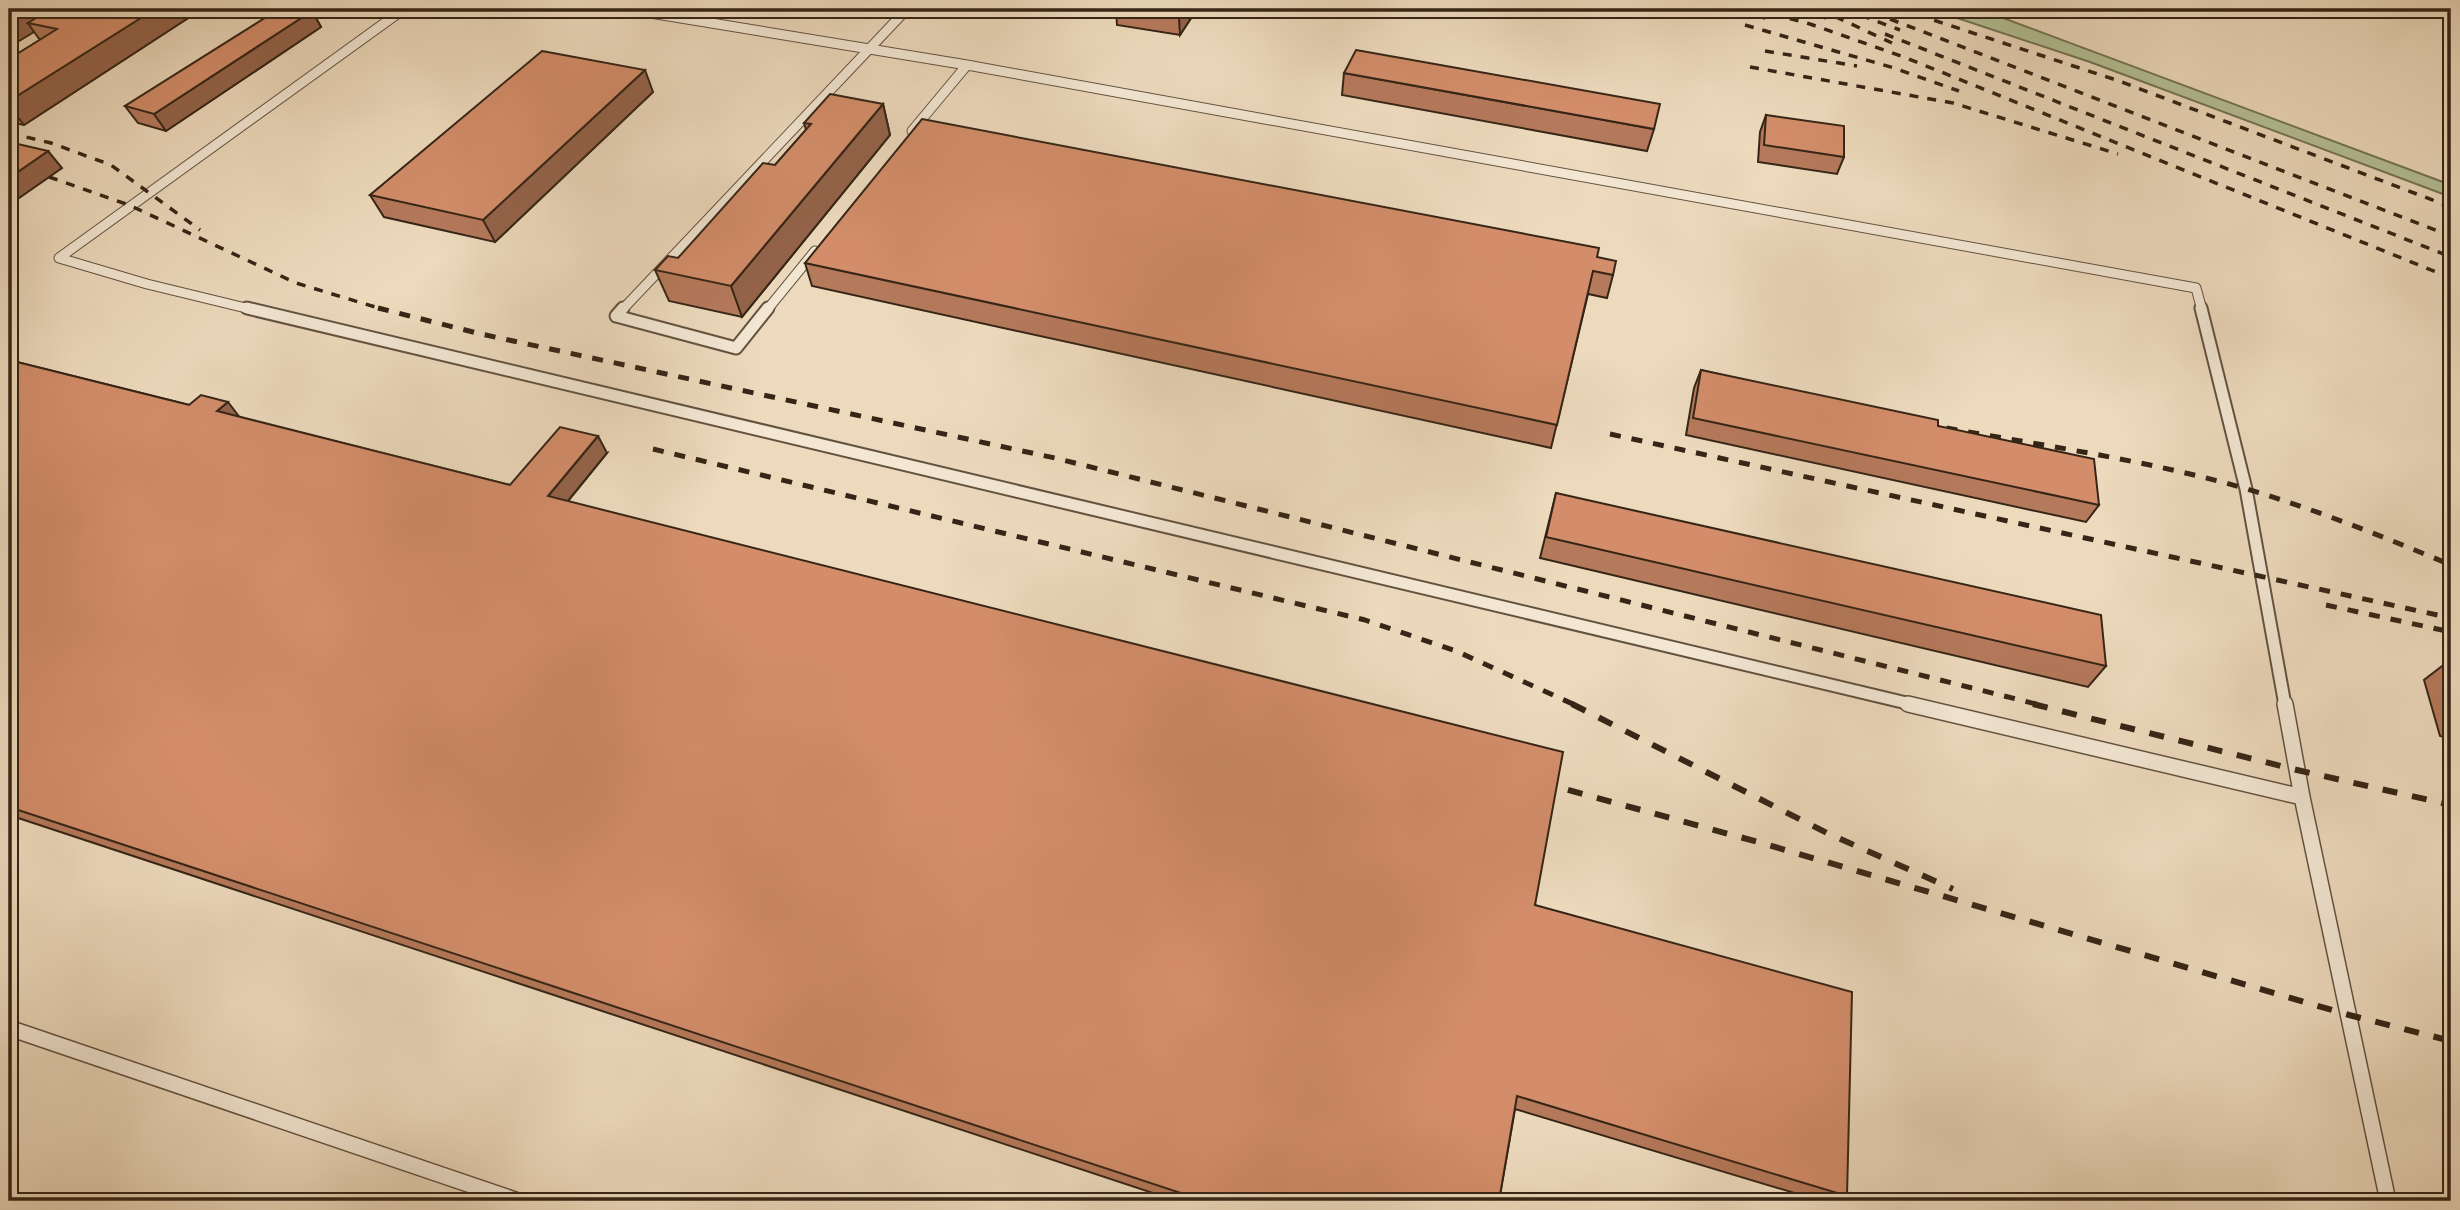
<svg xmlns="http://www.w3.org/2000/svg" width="2460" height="1210" font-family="'EB Garamond',serif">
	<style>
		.green { fill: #b3c195; stroke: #747356; stroke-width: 2 }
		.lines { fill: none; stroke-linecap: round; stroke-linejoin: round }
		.service-far2-casing { stroke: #635240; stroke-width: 11 }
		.service-far1-casing { stroke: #635240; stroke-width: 15 }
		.service-casing { stroke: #635240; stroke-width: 18 }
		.service-far2 { stroke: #f3e7d4; stroke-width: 9 }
		.service-far1 { stroke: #f3e7d4; stroke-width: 11 }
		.service { stroke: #f3e7d4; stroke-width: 15 }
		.rail-far2 { stroke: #352516; stroke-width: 3.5; stroke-dasharray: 9 9; stroke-linecap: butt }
		.rail-far1 { stroke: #352516; stroke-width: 5; stroke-dasharray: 11 11; stroke-linecap: butt }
		.rail { stroke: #352516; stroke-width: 6; stroke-dasharray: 15 15; stroke-linecap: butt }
		.wall { fill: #b5795b; stroke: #352516; stroke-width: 2 }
		.shaded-wall { fill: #94634a; stroke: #352516; stroke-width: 2 }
		.building { fill: #d38d6a; stroke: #352516; stroke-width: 2 }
	</style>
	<rect width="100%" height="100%" fill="#eddabd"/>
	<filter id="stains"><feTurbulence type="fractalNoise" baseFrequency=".00286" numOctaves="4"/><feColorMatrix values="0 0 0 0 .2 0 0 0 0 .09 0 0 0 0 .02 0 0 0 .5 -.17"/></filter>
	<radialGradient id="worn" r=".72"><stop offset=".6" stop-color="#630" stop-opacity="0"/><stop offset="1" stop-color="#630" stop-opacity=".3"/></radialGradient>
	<path class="green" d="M1930 9H1979L2451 185V197L2090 62Z"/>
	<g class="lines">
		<defs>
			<path id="service-far2" d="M626 9 967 65 2196 288 2202 310
				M912 131 967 65
				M254 310 147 284 59 258 404 9
				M622 310 907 9
				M767 310 815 251"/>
			<path id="service-far1" d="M247 308 1915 705
				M623 308 616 316 736 348 768 308
				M2201 308 2246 489 2285 705"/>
			<path id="service" d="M1908 704 2302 797
				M2285 704 2302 797 2388 1201
				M9 1028 518 1201"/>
		</defs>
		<use href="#service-far2" class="service-far2-casing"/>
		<use href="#service-far1" class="service-far1-casing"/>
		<use href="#service" class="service-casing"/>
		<use href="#service-far2" class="service-far2"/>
		<use href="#service-far1" class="service-far1"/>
		<use href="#service" class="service"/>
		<path class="rail-far2" d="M1725 9 1765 18
			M1755 9 1810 24 1904 57 2451 278
			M1802 9 1826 18
			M1819 9 1892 43
			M1844 9 1900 30
			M1900 9 2119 81 2451 207
			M1890 19 2451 236
			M1745 25 1894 68 1959 91
			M1885 34 2451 257
			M1765 51 1857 66
			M1750 67 1953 103 2118 154
			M9 133 51 143 111 165 200 230
			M49 177 129 205 296 283 385 310"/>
		<path class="rail-far1" d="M378 308 481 334 1055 458 2040 705
			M1925 424C2031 444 2144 459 2247 489 2317 510 2384 537 2451 565
			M1610 434 2451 618
			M653 449 1365 620 1456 651 1575 705
			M2326 605 2451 632"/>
		<path class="rail" d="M1572 704 1827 833 1953 889
			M2033 704 2297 770 2451 805
			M1539 782 1758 842 2349 1015 2451 1041"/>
	</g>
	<path class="wall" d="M9 9H202L24 125 9 122V59L40 40 34 32Z
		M809 9H844L838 14Z
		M1040 9H1056L1054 11Z
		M1116 9H1197L1180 35 1117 25Z
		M312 11 321 27 166 131 138 123 125 106Z
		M1344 73 1654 129 1647 151 1342 95Z
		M653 92 495 242 384 217 370 195Z
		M883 104 890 135 742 317 669 301 655 270 678 258 775 165 806 130 804 123Z
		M1766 115 1844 157 1837 174 1758 162 1760 132Z
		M1597 257 1613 275 1607 298 1588 294 1551 448 812 286 805 263Z
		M9 360 510 485 607 453 568 501 1535 905 1847 1196 1840 1201H1821L1515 1109 1499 1201H1177L9 815Z
		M1701 370 1938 426 2099 505 2086 522 1686 435 1694 388Z
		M1556 493 2106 666 2088 687 1540 558Z
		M2450 660H2451V739L2440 736 2424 680Z
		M2451 1094V1119L2446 1096Z"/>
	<path class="shaded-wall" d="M20 9H72L28 23 34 32 9 47V15Z
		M155 9H202L24 125 9 106V101Z
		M837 9H844L838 14Z
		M1185 9H1197L1180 35 1179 18Z
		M312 11 321 27 166 131 154 114Z
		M645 70 653 92 495 242 483 220Z
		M883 104 890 135 742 317 731 286Z
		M48 151 62 168 9 205V178Z
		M228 402 241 419 217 411Z
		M598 436 607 453 558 513 548 496Z"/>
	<path class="building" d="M9 9H20L9 15Z
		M51 9H155L9 101V59L57 29 28 23Z
		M279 9H304L312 11 154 114 125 106Z
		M1122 9H1185L1179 18Z
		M1356 50 1660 104 1654 129 1344 73Z
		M542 51 645 70 483 220 370 195Z
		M830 94 883 104 731 286 655 270 668 256 678 258 763 163 775 165 811 124 804 123Z
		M1766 115 1844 126V157L1764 145Z
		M922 119 1599 248 1597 257 1616 261 1613 275 1593 271 1557 425 805 263Z
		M9 142 48 151 9 178Z
		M9 360 189 405 201 395 228 402 217 411 510 485 560 427 598 436 548 496 1563 752 1535 905 1852 992 1847 1196 1517 1096 1499 1201H1205L9 807Z
		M1701 370 1938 420V426L2094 459 2099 505 1693 418Z
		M1556 493 2101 615 2106 666 1546 537Z"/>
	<rect width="2460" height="1210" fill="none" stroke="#eddabd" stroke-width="35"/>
	<rect x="10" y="10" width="2439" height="1189" fill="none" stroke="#352516" stroke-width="3.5"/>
	<rect x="18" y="18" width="2425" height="1175" fill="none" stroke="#352516" stroke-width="2"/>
	<rect width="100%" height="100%" filter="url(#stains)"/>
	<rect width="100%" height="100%" fill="url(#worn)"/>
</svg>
